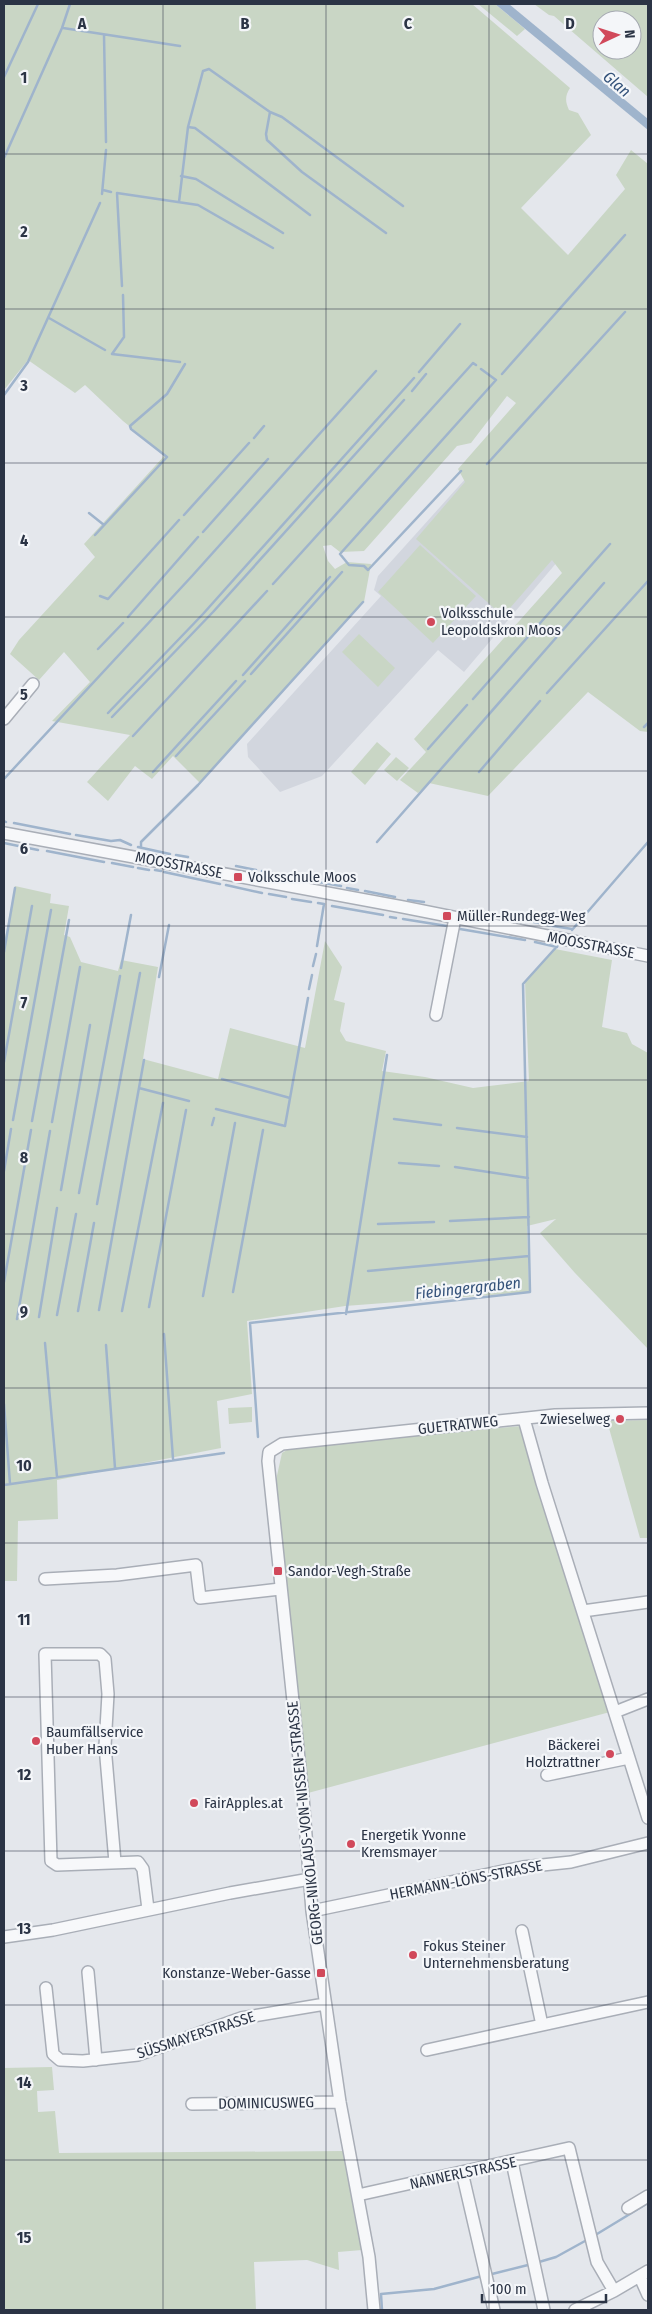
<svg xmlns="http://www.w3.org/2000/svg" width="652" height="2314" font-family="'Fira Sans Condensed',sans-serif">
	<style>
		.built { fill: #d2d6de }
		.green { fill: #c9d6c5; fill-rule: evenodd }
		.water { fill: #9fb4cc }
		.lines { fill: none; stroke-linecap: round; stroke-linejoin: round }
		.stream { stroke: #9fb4cc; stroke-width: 2.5 }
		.minor-casing { stroke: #a9aeb7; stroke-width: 14 }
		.minor { stroke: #f7f8fa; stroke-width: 11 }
		.grid { fill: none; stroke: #2b3445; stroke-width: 1; stroke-opacity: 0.55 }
		.poi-dot { fill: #d1495b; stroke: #f4f6f9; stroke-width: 2 }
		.labels { text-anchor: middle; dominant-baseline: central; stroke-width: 4.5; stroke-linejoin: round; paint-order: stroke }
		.poi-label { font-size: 15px; fill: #2b3445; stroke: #f4f6f9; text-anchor: start }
		.street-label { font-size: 15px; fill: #2b3445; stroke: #f4f6f9 }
		.water-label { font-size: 16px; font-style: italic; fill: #34527a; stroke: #f4f6f9 }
		.grid-label { font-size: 16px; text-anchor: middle; font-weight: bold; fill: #2b3445; stroke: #f4f6f9; stroke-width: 4.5; stroke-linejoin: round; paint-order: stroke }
	</style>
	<rect width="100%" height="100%" fill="#e4e7ec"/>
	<path class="built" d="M467 477 558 561 464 672 438 650 322 776 280 792 248 757 247 744 381 596 374 590 378 576Z"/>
	<path class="green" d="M4 4H472L570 88C565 96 565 101 569 110L578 113 591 135 521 208 568 255 625 189 616 175 631 150 648 164V732L640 731 588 692 488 796 429 783 418 793 400 780 426 752 414 739 562 573 552 560 503 616 416 539 465 482 458 469 516 403 507 396 471 443 457 446 364 551 340 552 331 545 323 546 328 561 335 569 347 562 371 564 364 602 200 783 173 756 152 779 135 766 108 801 87 782 130 735 52 721 90 682 64 652 39 680 10 654 19 640 95 557 84 544 165 455 123 421 85 385 75 393 28 360 4 390Z
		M478 4H495L525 29 517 36Z
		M534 4H648V97L554 16 549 15ZM602 20H632V50H602Z
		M420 545 476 596 433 643 378 592Z
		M359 634 395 668 378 687 342 652Z
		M377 742 391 754 365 785 351 772Z
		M396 757 409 768 397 781 384 770Z
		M15 886 51 894 50 903 69 906 64 935 70 937 81 962 118 971 121 960 158 967 143 1059 218 1079 230 1028 305 1048 325 941 342 967 334 1000 345 1003 340 1031 346 1041 386 1051 382 1071 425 1077 473 1088 529 1081 525 981 555 949 612 960 602 1027 627 1033 632 1044 648 1053V1349L575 1273 540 1233 556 1219 527 1226 529 1292 345 1306 247 1321 252 1394 217 1401 221 1448 57 1480 58 1519 18 1521 17 1581H4V943Z
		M252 1407V1422L229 1424 228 1408Z
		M648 1420V1538H640L607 1421Z
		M521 1426 610 1712 308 1793 276 1480 282 1453 290 1448Z
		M52 2067 54 2090 37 2091 38 2112 55 2111 59 2153 344 2151 362 2250 338 2252 339 2270 307 2260 254 2262 256 2310H4V2068Z"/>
	<path class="water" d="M495 4H509L648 119V130Z"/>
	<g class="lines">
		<path class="stream" d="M63 28 180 46
			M104 35 106 142
			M4 77 38 4
			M270 112 282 117 403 206
			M188 127 195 128 310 215
			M4 158 62 28 70 4
			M181 176 196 179 283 233
			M103 190 111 192
			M102 194 106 150
			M179 202 188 127 203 71 209 69 270 112 266 134 267 140 302 172 386 233
			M122 286 117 193 198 205 273 248
			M123 295 124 337 112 354 180 362
			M49 318 105 350
			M419 372 460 324
			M502 374 625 235
			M412 391 426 374
			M4 395 28 362 100 203
			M254 438 264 426
			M487 464 625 312
			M461 471 368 570 364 566 349 565 340 554 496 380 481 369
			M89 513 104 525
			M184 515 249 443
			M203 532 268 459
			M95 535 167 457 131 429 130 426 167 394 185 364
			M273 584 473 363 476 365
			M100 596 108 599 179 520
			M128 617 198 537
			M98 649 123 623
			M251 674 342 572
			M243 675 330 577
			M547 693 648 581
			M473 699 610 544
			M108 713 203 614 414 378
			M112 717 213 612 404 400
			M644 727 648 723
			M133 736 267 591
			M428 749 467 705
			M176 756 245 681
			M153 772 236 681
			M479 772 540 701
			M4 779 192 576 376 371
			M4 821 6 822
			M14 823 70 834
			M76 835 111 841 120 840 131 845
			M377 842 604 583
			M4 843 38 850
			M138 847 170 854
			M141 847V842L198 785 363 602
			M47 851 104 862
			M176 855 188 857
			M112 863 133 867
			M236 866 256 870
			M138 868 149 870
			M155 870 161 871
			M262 871 287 876
			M164 872 220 884
			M296 878 341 886
			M226 885 262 893
			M347 888 358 890
			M365 891 395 897
			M269 894 286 897
			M292 899 311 902
			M408 900 424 902
			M332 906 383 915
			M477 911 505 917
			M390 917 396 918
			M509 917 539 923
			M403 919 447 926
			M547 925 572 929
			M460 929 525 940
			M572 930 648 842
			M535 942 557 947
			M317 946 324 904 318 903
			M4 952 15 888
			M313 966 316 954
			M121 968 131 915
			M159 977 169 925
			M309 989 312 975
			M4 1062 32 906
			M222 1079 290 1098
			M139 1088 189 1101
			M216 1109 285 1126 308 998
			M394 1119 441 1125
			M13 1120 51 910
			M32 1121 69 920
			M52 1122 80 967
			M212 1125 214 1118
			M457 1128 527 1137
			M399 1163 439 1166
			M455 1167 528 1178
			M4 1171 11 1129
			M61 1190 90 1025
			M79 1193 120 976
			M97 1204 140 973
			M450 1221 529 1217
			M378 1224 434 1222
			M368 1271 529 1256
			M4 1282 31 1130
			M233 1292 263 1130
			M203 1296 235 1123
			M149 1307 186 1110
			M99 1310 144 1060
			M78 1311 94 1223
			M122 1311 163 1103
			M346 1314 387 1055
			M57 1315 76 1214
			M39 1317 57 1208
			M17 1319 50 1131
			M164 1334 173 1459
			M45 1343 57 1477
			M106 1345 115 1468
			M4 1404 10 1484
			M258 1437 250 1323 530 1292 523 984 560 943
			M4 1485 224 1453
			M597 2234 648 2203
			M539 2262 556 2257 585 2241
			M492 2274 528 2265
			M382 2310 381 2294 434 2289 482 2276"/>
		<defs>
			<path id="minor" d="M4 719 33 684
				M4 833 403 907 648 956
				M436 1015 455 918
				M524 1419 542 1483 648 1818
				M45 1579 117 1575 196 1565 200 1598 280 1589
				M583 1611 648 1602
				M615 1712 648 1699
				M547 1775 629 1758
				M115 1862 105 1746 108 1694 105 1659 100 1654H45L51 1861 57 1865 138 1862 143 1869 148 1909
				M312 1911 523 1867 571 1862 648 1843
				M522 1931 542 2025
				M4 1937 53 1930 230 1893 310 1879
				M88 1972 96 2060
				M46 1988 53 2054 60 2060 83 2061 138 2055 241 2018 325 2004
				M427 2050 648 2002
				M192 2104 340 2102
				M512 2162 544 2310
				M462 2172 494 2310
				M358 2195 569 2148 597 2262 614 2291
				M628 2208 648 2196
				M640 2277 648 2295
				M374 2310 369 2257 340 2102 312 1911 303 1797 268 1461 269 1452 282 1444 555 1415 648 1413
				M575 2310 614 2291 648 2271"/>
		</defs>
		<use href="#minor" class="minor-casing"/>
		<use href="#minor" class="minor"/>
	</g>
	<path class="grid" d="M163 4V2310M326 4V2310M489 4V2310M4 154H648M4 309H648M4 463H648M4 617H648M4 771H648M4 926H648M4 1080H648M4 1234H648M4 1388H648M4 1543H648M4 1697H648M4 1851H648M4 2005H648M4 2160H648"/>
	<g class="poi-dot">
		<circle cx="431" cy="622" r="5"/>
		<rect x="233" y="872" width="10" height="10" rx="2.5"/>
		<rect x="442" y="911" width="10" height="10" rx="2.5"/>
		<circle cx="620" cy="1419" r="5"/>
		<rect x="273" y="1566" width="10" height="10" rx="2.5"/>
		<circle cx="36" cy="1741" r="5"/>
		<circle cx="610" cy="1754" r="5"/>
		<circle cx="194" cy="1803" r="5"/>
		<circle cx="351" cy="1844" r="5"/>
		<circle cx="413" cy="1955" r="5"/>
		<rect x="316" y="1968" width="10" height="10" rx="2.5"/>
	</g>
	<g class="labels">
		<g class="poi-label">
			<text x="441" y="613">Volksschule<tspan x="441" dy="17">Leopoldskron Moos</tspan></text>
			<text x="248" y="877">Volksschule Moos</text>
			<text x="457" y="916">Müller-Rundegg-Weg</text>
			<text x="610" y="1419" text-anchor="end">Zwieselweg</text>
			<text x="288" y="1571">Sandor-Vegh-Straße</text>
			<text x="46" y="1732">Baumfällservice<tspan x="46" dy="17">Huber Hans</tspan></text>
			<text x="600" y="1745" text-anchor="end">Bäckerei<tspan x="600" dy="17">Holztrattner</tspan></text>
			<text x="204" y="1803">FairApples.at</text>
			<text x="361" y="1835">Energetik Yvonne<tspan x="361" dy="17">Kremsmayer</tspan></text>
			<text x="423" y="1946">Fokus Steiner<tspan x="423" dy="17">Unternehmensberatung</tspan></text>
			<text x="311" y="1973" text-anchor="end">Konstanze-Weber-Gasse</text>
		</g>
		<g class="street-label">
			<text transform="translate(179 865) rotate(11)">MOOSSTRASSE</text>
			<text transform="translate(591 945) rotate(11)">MOOSSTRASSE</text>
			<text transform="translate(458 1425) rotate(-6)">GUETRATWEG</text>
			<text transform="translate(305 1823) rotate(-96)">GEORG-NIKOLAUS-VON-NISSEN-STRASSE</text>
			<text transform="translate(466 1880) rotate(-11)">HERMANN-LÖNS-STRASSE</text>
			<text transform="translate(196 2035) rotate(-18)">SÜSSMAYERSTRASSE</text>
			<text transform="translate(266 2103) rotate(-1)">DOMINICUSWEG</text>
			<text transform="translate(463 2173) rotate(-12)">NANNERLSTRASSE</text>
		</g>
		<g class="water-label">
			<text transform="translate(617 84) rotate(40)">Glan</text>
			<text transform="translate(468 1288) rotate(-6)">Fiebingergraben</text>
		</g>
	</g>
	<g class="grid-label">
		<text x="82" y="29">A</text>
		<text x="245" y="29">B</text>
		<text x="408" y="29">C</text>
		<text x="570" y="29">D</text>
		<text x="24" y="83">1</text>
		<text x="24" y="237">2</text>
		<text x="24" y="391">3</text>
		<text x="24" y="546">4</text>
		<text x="24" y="700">5</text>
		<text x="24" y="854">6</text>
		<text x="24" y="1008">7</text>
		<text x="24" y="1163">8</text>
		<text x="24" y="1317">9</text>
		<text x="24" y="1471">10</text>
		<text x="24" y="1625">11</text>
		<text x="24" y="1780">12</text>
		<text x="24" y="1934">13</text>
		<text x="24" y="2088">14</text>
		<text x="24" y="2243">15</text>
	</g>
	<rect width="652" height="2314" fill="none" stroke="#2b3445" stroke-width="10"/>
	<g transform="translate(617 35) rotate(86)"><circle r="24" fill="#f4f6f9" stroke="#a4a8b1"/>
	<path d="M0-4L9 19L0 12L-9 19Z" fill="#d1495b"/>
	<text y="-8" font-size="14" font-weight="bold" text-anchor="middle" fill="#2b3445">N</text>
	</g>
	<path d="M482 2294v8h124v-8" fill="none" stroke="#2b3445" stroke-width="2.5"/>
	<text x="490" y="2294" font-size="15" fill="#2b3445" stroke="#f4f6f9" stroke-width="4" paint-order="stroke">100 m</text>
</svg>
